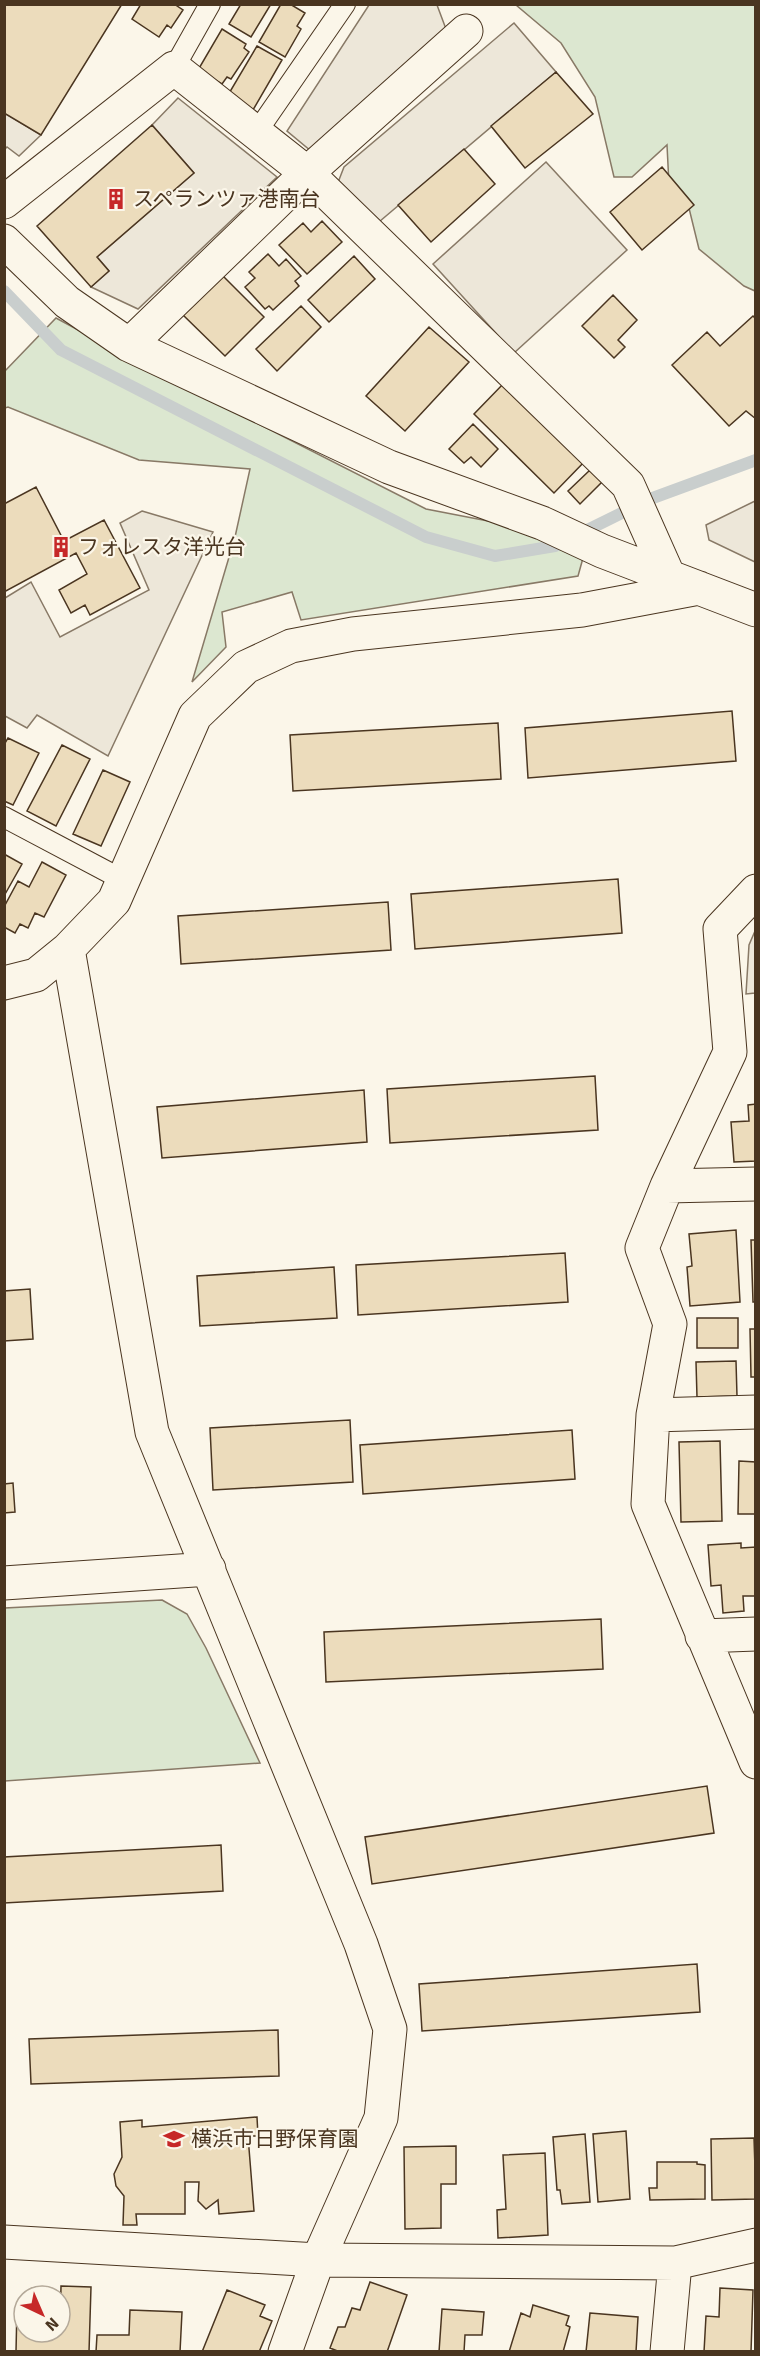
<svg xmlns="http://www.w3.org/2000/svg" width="760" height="2356" font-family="Signika,'Noto Sans JP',sans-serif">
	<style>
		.green { fill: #dce7d0; stroke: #887966; stroke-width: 1.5 }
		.parking { fill: #ede7d9; stroke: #887966; stroke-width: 1.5 }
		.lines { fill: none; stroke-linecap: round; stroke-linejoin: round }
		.stream { stroke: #c9cecd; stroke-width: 12 }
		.building { fill: #ecdcbc; stroke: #4a3520; stroke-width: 1.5 }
		.lane-casing { stroke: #4a3520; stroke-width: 22 }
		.street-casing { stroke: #4a3520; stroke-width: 35 }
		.lane { stroke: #fbf6e9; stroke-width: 20 }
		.street { stroke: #fbf6e9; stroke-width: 33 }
		.labels { text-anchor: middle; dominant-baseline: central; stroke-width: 4.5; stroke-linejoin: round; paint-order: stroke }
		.poi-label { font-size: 21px; fill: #4a3520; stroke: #fbf6e9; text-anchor: start }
	</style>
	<rect width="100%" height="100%" fill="#fbf6e9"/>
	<path class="green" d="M516 5H755V291L744 286 699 249 687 200 669 185 667 145 632 177H614L595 97 561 43Z
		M56 318 160 374 426 509 539 531 583 558 578 576 301 620 292 592 222 612 226 647 192 682 235 537 250 469 139 460 8 407 5 408 4 372Z
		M162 1600 187 1614 206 1648 260 1763 5 1781V1608Z"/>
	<path class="parking" d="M369 5H437L446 29 311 151 287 131Z
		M514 23 556 72 373 227 337 185 344 167Z
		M178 98 277 177 138 309 91 287 109 271 97 257 194 173 152 125Z
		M5 113 41 135 19 156 7 147 5 149Z
		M546 162 627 250 514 353 433 264Z
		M755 501V562L709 540 706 525Z
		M142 511 213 532 108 756 37 715 27 728 5 716V598L31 582 60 637 149 590 120 523Z
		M755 931V993L746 994 749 945Z"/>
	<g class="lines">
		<path class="stream" d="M4 291 61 350 426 537 495 556 555 546 650 499 756 460"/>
	</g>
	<path class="building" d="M4 4H122L41 135 4 113Z
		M141 4H174L183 10 171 28 167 25 159 37 132 19Z
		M241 4H271L251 37 229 24Z
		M281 4H290L305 13 297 26 301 29 285 57 259 42Z
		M222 29 246 44 244 48 249 52 231 79 227 77 222 84 198 70Z
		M257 46 282 60 253 110 228 95Z
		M556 72 593 114 525 168 491 126Z
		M152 125 194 173 97 257 109 271 91 287 37 226Z
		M464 149 495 184 431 242 398 205Z
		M662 167 694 205 642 250 610 212Z
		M322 221 342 242 307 274 279 245 303 223 311 232Z
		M268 254 279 266 286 259 301 276 295 281 299 286 273 310 269 306 265 309 245 287 255 278 249 272Z
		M354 256 375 279 329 322 308 300Z
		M222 275 264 317 225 356 182 314Z
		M613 295 637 320 618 340 625 347 614 358 582 326Z
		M301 306 321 327 277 371 256 349Z
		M753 316 756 319V419L746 411 729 426 672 365 707 332 720 346Z
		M429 327 469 362 405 431 366 396Z
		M505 382 586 460 554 493 474 414Z
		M473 424 498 449 481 467 471 457 464 463 449 449Z
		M590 470 602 482 580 504 568 491Z
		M36 487 64 541 104 520 140 588 90 615 85 605 71 613 59 590 87 574 76 553 4 592V504Z
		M732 711 736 761 528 778 525 728Z
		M498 723 501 779 293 791 290 735Z
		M8 738 39 753 13 805 4 801V745Z
		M62 745 90 759 56 826 27 811Z
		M103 770 130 782 101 846 73 834Z
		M4 854 22 864 4 896Z
		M42 862 66 875 44 917 35 913 28 928 20 924 15 933 4 927V907L18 881 29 887Z
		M618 879 622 933 415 949 411 894Z
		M388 902 391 950 181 964 178 916Z
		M595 1076 598 1130 390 1143 387 1089Z
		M364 1090 367 1142 162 1158 157 1107Z
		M756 1104V1161L734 1162 731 1122 749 1121 748 1105Z
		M736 1230 740 1302 690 1306 687 1267 692 1266 689 1234Z
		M751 1240H756V1302H753Z
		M565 1253 568 1302 358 1315 356 1265Z
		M334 1267 337 1318 200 1326 197 1276Z
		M30 1289 33 1339 4 1341V1291Z
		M697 1318H738V1348H697Z
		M750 1329H756V1377H751Z
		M736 1361 737 1396 697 1397 696 1362Z
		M350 1420 353 1482 213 1490 210 1428Z
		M572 1430 575 1479 363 1494 360 1445Z
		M720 1441 722 1521 681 1522 679 1442Z
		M739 1461 756 1462V1514H738Z
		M13 1483 15 1512 4 1513V1484Z
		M741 1543V1548L756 1547V1596H743L744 1611 723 1613 721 1585 711 1586 708 1545Z
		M601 1619 603 1669 326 1682 324 1632Z
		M707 1786 714 1833 372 1884 365 1837Z
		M221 1845 223 1891 4 1903V1857Z
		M697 1964 700 2012 422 2031 419 1984Z
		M278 2030 279 2076 31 2084 29 2039Z
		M257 2117 258 2136H248L254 2211 219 2214 218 2200 206 2209 198 2201 199 2182H185V2214H136L137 2225H123L124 2196 116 2186 114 2174 122 2157 120 2122 142 2120V2127Z
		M626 2131 630 2199 598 2202 593 2134Z
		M585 2134 590 2202 562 2204 560 2190H557L553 2137Z
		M754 2138 756 2199 712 2200 711 2139Z
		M456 2146V2184H441V2228L405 2229 404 2147Z
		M545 2153 548 2235 498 2238 497 2210 506 2209 503 2155Z
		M657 2162H697V2164L705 2165V2199L650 2200 649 2188H657Z
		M370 2282 407 2295 387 2352H340L330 2348 338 2327H345L352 2308 360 2310Z
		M61 2286 91 2287 89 2352H16L17 2306H24V2332H60Z
		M720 2288 753 2290 751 2352H704L706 2316 719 2317Z
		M227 2290 265 2305 260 2316 272 2321 259 2352H202Z
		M533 2305 569 2316 566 2325 570 2327 563 2352H509L521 2313 530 2317Z
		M442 2309 484 2312 482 2335H465L464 2352H439Z
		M130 2310 182 2312 180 2352H96L97 2335H129Z
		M590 2313 638 2317 636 2352H586Z"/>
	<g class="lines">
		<defs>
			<path id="lane" d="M174 68 210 4
				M256 133 345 4
				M4 817 123 880"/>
			<path id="street" d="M4 202 174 68 307 173 628 485 669 577
				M4 241 67 302 129 345 389 467 542 523 602 551 756 610
				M129 345 307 173 466 31
				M756 891 720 929 730 1052 667 1186 642 1248 670 1324 653 1415 648 1504 756 1762
				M68 949 152 1432 361 1944 390 2029 381 2118 318 2260 285 2352
				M4 983 36 975 68 949 114 901 195 716 246 667 291 646 353 634 582 610 699 588
				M667 1186 756 1184
				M653 1415 756 1412
				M4 1583 209 1569
				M702 1636 756 1634
				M4 2242 318 2260 675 2263 667 2352
				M675 2263 756 2245"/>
		</defs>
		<use href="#lane" class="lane-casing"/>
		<use href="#street" class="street-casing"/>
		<use href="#lane" class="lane"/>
		<use href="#street" class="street"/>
	</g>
	<defs>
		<symbol id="building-bare" viewBox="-9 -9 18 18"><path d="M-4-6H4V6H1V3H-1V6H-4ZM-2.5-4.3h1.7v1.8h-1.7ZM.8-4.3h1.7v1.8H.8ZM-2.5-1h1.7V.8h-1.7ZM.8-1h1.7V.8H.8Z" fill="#c62828" stroke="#fbf6e9" stroke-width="2.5" paint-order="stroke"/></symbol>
		<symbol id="school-bare" viewBox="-9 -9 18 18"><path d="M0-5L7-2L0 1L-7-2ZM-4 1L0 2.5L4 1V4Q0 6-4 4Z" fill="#c62828" stroke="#fbf6e9" stroke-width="2.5" paint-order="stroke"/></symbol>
	</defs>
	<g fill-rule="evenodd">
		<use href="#building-bare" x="101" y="184" width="30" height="30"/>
		<use href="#building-bare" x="46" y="532" width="30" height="30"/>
		<use href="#school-bare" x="159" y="2124" width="30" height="30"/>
	</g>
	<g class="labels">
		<g class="poi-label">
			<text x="133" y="199">スペランツァ港南台</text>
			<text x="78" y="547">フォレスタ洋光台</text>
			<text x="191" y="2139">横浜市日野保育園</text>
		</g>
	</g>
	<rect width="760" height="2356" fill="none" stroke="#4a3520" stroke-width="12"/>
	<g transform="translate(42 2314) rotate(136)"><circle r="28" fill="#fbf6e9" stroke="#b4a999" stroke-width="1.5"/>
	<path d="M0-4.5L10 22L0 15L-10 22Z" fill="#c62828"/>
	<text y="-9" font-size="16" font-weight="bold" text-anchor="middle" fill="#4a3520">N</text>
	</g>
</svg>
